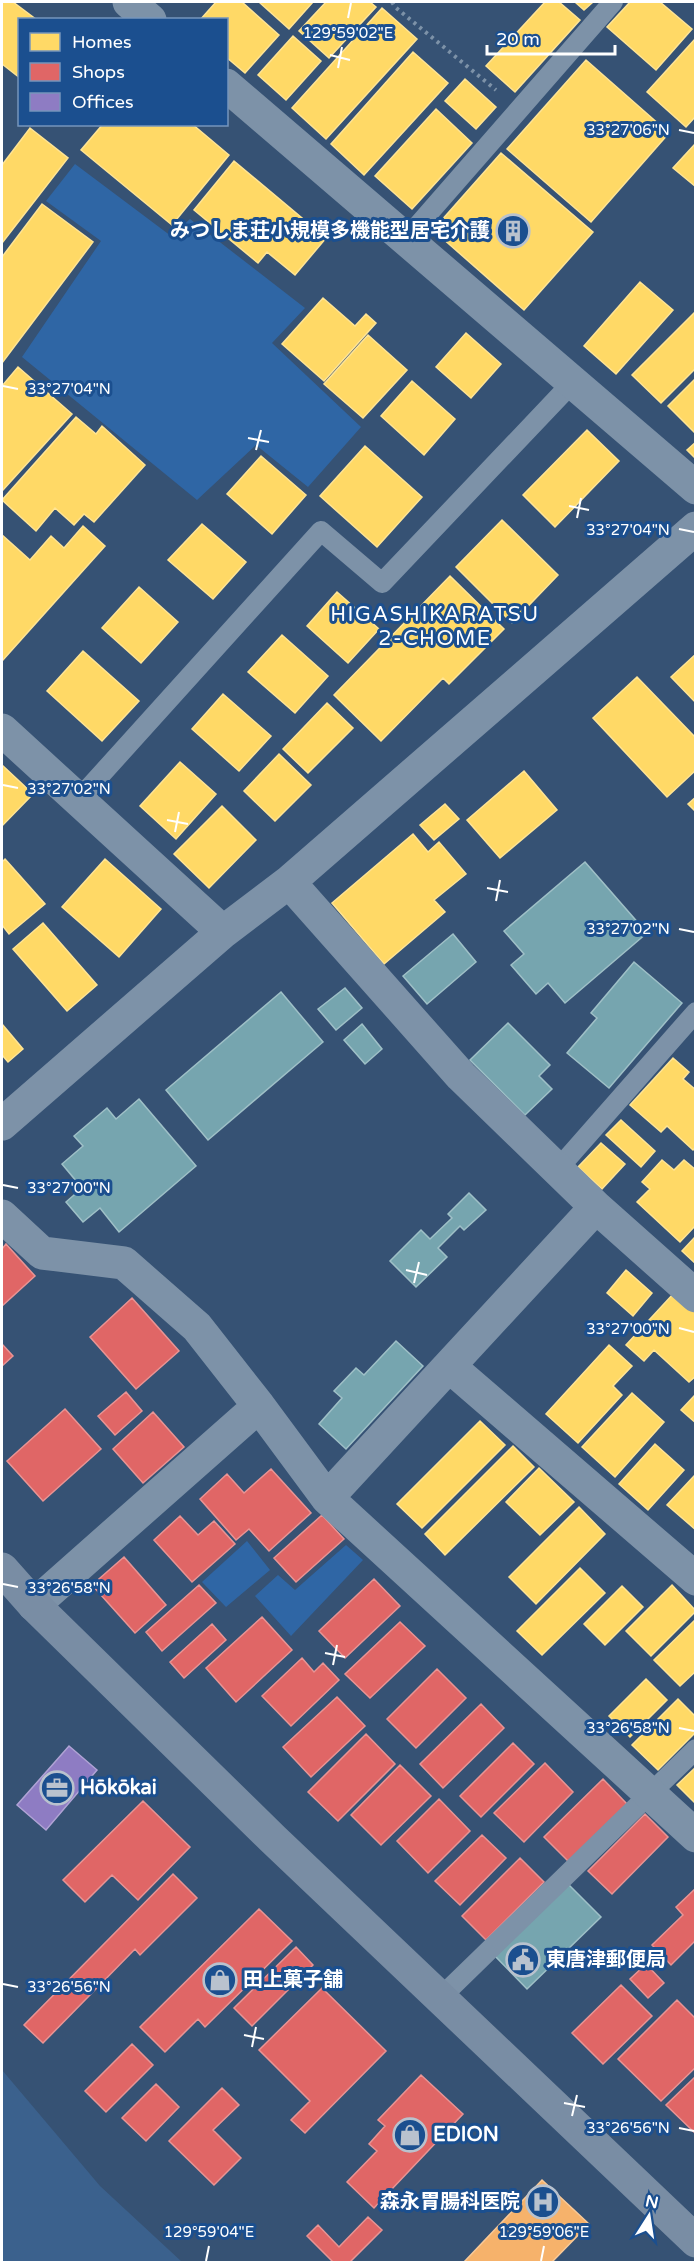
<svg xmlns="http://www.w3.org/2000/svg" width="697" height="2264" font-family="'Varela Round','Noto Sans JP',sans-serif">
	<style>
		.green { fill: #2f66a5 }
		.water { fill: #3b618d }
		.homes { fill: #ffd966; stroke: #ffe494; stroke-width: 1.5 }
		.shops { fill: #e06666; stroke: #e99494; stroke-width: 1.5 }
		.offices { fill: #8e7cc3; stroke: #b0a3d5; stroke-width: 1.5 }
		.health { fill: #f6b26b; stroke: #f9c997; stroke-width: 1.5 }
		.public { fill: #76a5af; stroke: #9fc0c7; stroke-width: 1.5 }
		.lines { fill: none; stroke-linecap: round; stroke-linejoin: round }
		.path { stroke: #7d92a8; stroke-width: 4; stroke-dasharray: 3 4.5; stroke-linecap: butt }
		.lane { stroke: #7d92a8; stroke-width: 20 }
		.street { stroke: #7d92a8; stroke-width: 33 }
		.secondary { stroke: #798da4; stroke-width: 33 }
		.ticks { fill: none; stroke: #fff; stroke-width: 2 }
		.labels { text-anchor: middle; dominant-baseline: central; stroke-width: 6; stroke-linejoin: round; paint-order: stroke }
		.poi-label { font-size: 20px; font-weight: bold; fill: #fff; stroke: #1b4f8f; text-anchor: start }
		.neighbourhood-label { font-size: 21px; letter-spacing: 1.5px; fill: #fff; stroke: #1b4f8f }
		.ticks-label { font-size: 15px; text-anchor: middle; fill: #fff; stroke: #1b4f8f; stroke-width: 6; stroke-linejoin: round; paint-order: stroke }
	</style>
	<rect width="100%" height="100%" fill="#365274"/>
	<path class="green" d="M75 164 171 236 190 219 305 308 272 343 361 427 308 487 256 445 197 500 22 357 101 241 46 201Z
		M247 1541 270 1570 226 1607 202 1582Z
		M346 1545 363 1560 291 1636 255 1596 278 1575 295 1590Z"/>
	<path class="water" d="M2 2070 100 2186 182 2262H2Z"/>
	<path class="homes" d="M2 2H13L37 20H20V78L2 64Z
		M216 2H242L279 35 245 73 226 57V20H200Z
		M259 2H313L289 29Z
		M326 2H370L376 7 329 58 299 31Z
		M545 2H559L580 20 515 92 486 66Z
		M575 2H593L584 10Z
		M630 2H660L692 29 656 70 607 27Z
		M382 8 417 39 326 139 292 108Z
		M293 36 321 61 286 100 258 75Z
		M696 38V116L686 127 647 92Z
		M413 52 448 83 364 175 331 144Z
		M586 60 669 133 591 222 507 149Z
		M465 79 496 107 476 129 445 101Z
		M436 109 472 143 412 209 375 176Z
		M103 124H192L229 155 172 225 81 150Z
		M30 128 68 158 2 243V165Z
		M696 143V187L673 168Z
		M501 153 593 232 524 310 433 230Z
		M234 161 326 238 295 275 267 252 258 263 194 210Z
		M42 204 93 242 2 363V257Z
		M640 282 673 310 616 374 584 346Z
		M323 298 355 326 366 314 376 323 324 381 282 344Z
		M696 311V368L661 403 632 375Z
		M466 333 501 364 471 398 436 367Z
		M368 335 407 370 363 418 324 384Z
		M18 367 72 414 2 491V386Z
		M696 378V433H695L668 406Z
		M412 381 455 419 424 455 381 416Z
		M76 417 96 434 102 426 145 465 94 522 84 514 74 525 55 508 36 531 2 500Z
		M587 430 619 461 555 527 523 495Z
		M696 442V459L687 450Z
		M365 446 422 497 377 547 320 496Z
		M261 456 306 495 272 534 227 494Z
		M502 520 558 575 512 623 456 567Z
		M202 524 246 562 213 599 168 560Z
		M83 526 105 546 2 661V535L30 560 51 536 64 548Z
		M450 576 504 629 449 684 443 678 381 741 334 695Z
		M139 587 178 622 141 663 102 628Z
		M337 592 379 629 348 663 307 626Z
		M282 635 328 676 295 713 248 672Z
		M83 651 139 701 102 741 47 691Z
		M696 654V703L671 677Z
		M637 677 696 738V770L667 797 593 718Z
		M223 694 271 736 239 771 192 729Z
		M327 703 353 728 308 773 283 749Z
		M279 754 311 785 275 821 244 791Z
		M180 762 216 794 176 839 140 806Z
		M2 765 33 794 2 826Z
		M524 771 557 810 500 858 467 820Z
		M696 797V812L688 804Z
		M445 804 459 819 434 840 420 825Z
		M222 806 256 840 209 888 174 854Z
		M413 834 428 852 439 842 466 874 434 900 445 912 384 964 332 903Z
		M5 859 45 904 9 934 2 925V862Z
		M105 859 161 909 119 957 62 907Z
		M43 923 97 985 67 1011 13 949Z
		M2 1024 23 1049 8 1062 2 1055Z
		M673 1058 689 1072 683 1079 696 1090V1147L693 1150 667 1126 661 1132 630 1105Z
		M621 1120 655 1151 641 1167 606 1135Z
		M601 1143 625 1164 602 1189 578 1167Z
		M662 1160 674 1170 684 1160 696 1170V1225L680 1242 637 1202 650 1189 642 1182Z
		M696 1236V1264L682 1251Z
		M626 1270 652 1293 633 1316 607 1293Z
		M674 1293 696 1313V1376L689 1382 654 1350 644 1361 626 1345Z
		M609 1345 632 1366 613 1386 622 1395 578 1443 546 1414Z
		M632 1393 664 1422 615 1477 582 1447Z
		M696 1394V1423L681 1410Z
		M480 1421 505 1445 422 1528 397 1504Z
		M655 1444 684 1470 648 1510 619 1484Z
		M513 1446 534 1467 445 1555 425 1534Z
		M539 1468 574 1502 540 1535 506 1502Z
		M696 1474V1530L667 1505Z
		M579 1507 605 1534 536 1604 509 1577Z
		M580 1568 605 1593 542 1655 517 1631Z
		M672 1585 696 1611 651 1656 626 1631Z
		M622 1586 643 1607 605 1645 584 1624Z
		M696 1619V1671L680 1686 654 1660Z
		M646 1679 667 1700 630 1737 609 1716Z
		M678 1699 696 1717V1732L658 1770 632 1745Z
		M696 1767V1804L677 1785Z"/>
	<path class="shops" d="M6 1244 35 1276 2 1306V1249Z
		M132 1298 179 1351 136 1389 90 1337Z
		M2 1344 13 1356 2 1366Z
		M126 1392 142 1411 115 1435 98 1416Z
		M65 1409 101 1449 43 1501 7 1461Z
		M153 1412 184 1447 143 1483 113 1449Z
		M271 1469 311 1513 269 1551 249 1529 236 1540 200 1499 227 1474 244 1493Z
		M322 1515 344 1539 296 1582 274 1558Z
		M180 1516 198 1535 214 1521 235 1544 192 1582 154 1540Z
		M124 1557 166 1605 135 1633 92 1585Z
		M374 1579 400 1606 345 1658 319 1631Z
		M199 1585 216 1603 162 1651 146 1632Z
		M262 1617 292 1650 236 1702 206 1668Z
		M400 1622 425 1646 370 1698 345 1674Z
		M212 1624 226 1640 184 1678 170 1662Z
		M302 1658 314 1672 323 1663 339 1680 291 1726 262 1696Z
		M437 1669 466 1698 416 1748 387 1719Z
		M337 1697 365 1726 311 1777 283 1747Z
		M481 1704 504 1728 443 1788 420 1764Z
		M366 1734 395 1764 338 1821 308 1792Z
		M513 1743 534 1764 481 1817 460 1796Z
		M545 1763 573 1792 524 1842 494 1813Z
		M400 1765 431 1796 381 1845 351 1815Z
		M603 1779 627 1804 569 1862 544 1837Z
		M439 1799 470 1831 428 1873 397 1841Z
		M143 1801 190 1847 138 1900 112 1875 85 1902 63 1880Z
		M645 1814 668 1837 612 1894 588 1871Z
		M482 1835 506 1858 460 1905 435 1881Z
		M520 1858 544 1882 486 1940 462 1916Z
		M173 1874 197 1898 140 1955 135 1949 43 2043 24 2025Z
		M696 1888V1940L671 1965 652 1945 683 1915 676 1907Z
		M259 1909 292 1941 205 2027 198 2019 165 2052 140 2027Z
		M296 1947 313 1965 252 2026 234 2008Z
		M646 1964 664 1983 648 1998 630 1979Z
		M621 1985 652 2016 603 2064 572 2033Z
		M322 1988 386 2051 305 2133 291 2120 310 2101 259 2050Z
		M677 2000 696 2019V2067L661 2101 618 2059Z
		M132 2044 153 2065 106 2112 85 2091Z
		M421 2075 463 2114 374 2208 347 2182 377 2151 369 2144 385 2126 378 2120Z
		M696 2076V2134L666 2105Z
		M156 2084 179 2107 146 2141 122 2118Z
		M222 2088 239 2105 213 2130 241 2158 214 2185 169 2141Z
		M368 2217 382 2230 350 2262H333L307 2236 318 2225 339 2247Z"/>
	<path class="offices" d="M69 1746 97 1770 46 1830 17 1805Z"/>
	<path class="health" d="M542 2180 589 2224 552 2262H464Z"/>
	<path class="public" d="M585 862 647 933 565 1003 548 983 536 994 511 965 524 954 504 931Z
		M453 934 476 962 427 1004 403 976Z
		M634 962 682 1003 609 1088 567 1053 597 1018 591 1013Z
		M345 988 362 1008 336 1030 318 1009Z
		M281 992 323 1042 208 1140 166 1090Z
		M508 1023 550 1065 539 1076 552 1089 525 1115 470 1060Z
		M362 1024 382 1049 365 1064 344 1040Z
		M139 1099 196 1166 119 1232 100 1208 83 1222 66 1202 82 1188 62 1164 83 1146 74 1136 107 1108 116 1119Z
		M469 1193 486 1210 464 1230 460 1226 438 1248 447 1257 416 1287 390 1261 421 1230 430 1239 452 1218 448 1214Z
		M396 1341 423 1366 346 1449 319 1424 342 1398 334 1391 356 1368 364 1375Z
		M568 1884 601 1917 527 1989 494 1955Z"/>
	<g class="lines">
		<path class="path" d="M392 2 395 7 496 90"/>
		<path class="lane" d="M406 239 613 2
			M78 800 321 531 382 583 573 382
			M557 1170 696 1012
			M441 1997 696 1749"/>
		<path class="street" d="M129 2 150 20
			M226 85 696 488
			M2 730 223 932
			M289 882 461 1076 596 1207 696 1296
			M2 1124 223 932 289 882 696 528
			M2 1216 42 1253 124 1263 197 1327 259 1406 327 1498 696 1836
			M449 1366 696 1579
			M327 1498 596 1207
			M34 1605 259 1406"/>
		<path class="secondary" d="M2 1569 34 1605 273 1839 696 2241"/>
	</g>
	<path class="ticks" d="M348 18 351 3M330 55 350 60M338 68 342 47M679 130 694 133M3 386 18 389M248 438 269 442M256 450 261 430M569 506 589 510M577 518 581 498M679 529 694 532M3 785 18 788M167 820 188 824M175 832 179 812M487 888 508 892M496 901 500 880M679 929 694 932M3 1185 18 1188M406 1270 427 1275M414 1283 419 1262M679 1328 694 1332M3 1584 18 1587M325 1653 345 1657M333 1665 337 1645M679 1728 694 1731M3 1984 18 1987M244 2035 264 2039M252 2047 256 2027M564 2103 585 2107M572 2116 577 2095M679 2128 694 2131M206 2261 209 2246M541 2261 544 2246"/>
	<defs>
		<symbol id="building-ring" viewBox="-11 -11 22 22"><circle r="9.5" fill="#1b4f8f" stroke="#b9c2ce" stroke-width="1.5"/><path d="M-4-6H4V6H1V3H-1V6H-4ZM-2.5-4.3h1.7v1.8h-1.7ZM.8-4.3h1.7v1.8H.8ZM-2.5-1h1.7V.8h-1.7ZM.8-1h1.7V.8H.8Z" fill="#b9c2ce"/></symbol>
		<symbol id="office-ring" viewBox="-11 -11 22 22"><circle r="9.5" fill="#1b4f8f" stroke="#b9c2ce" stroke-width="1.5"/><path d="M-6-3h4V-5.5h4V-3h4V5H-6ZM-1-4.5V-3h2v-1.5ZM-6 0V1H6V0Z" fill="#b9c2ce"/></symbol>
		<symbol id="civic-ring" viewBox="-11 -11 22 22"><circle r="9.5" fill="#1b4f8f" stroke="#b9c2ce" stroke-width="1.5"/><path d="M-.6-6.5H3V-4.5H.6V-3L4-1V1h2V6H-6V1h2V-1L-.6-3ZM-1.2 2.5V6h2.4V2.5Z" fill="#b9c2ce"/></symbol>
		<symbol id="shop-ring" viewBox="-11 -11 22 22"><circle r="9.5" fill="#1b4f8f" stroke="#b9c2ce" stroke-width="1.5"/><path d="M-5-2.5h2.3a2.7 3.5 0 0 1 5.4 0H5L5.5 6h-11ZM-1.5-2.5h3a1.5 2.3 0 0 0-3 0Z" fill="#b9c2ce"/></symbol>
		<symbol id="hospital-ring" viewBox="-11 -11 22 22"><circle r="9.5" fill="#1b4f8f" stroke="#b9c2ce" stroke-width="1.5"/><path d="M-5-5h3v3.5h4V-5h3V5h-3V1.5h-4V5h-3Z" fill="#b9c2ce"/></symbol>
	</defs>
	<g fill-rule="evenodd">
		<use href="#building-ring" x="494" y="212" width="38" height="38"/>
		<use href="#office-ring" x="38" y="1769" width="38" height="38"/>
		<use href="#civic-ring" x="504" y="1941" width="38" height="38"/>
		<use href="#shop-ring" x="201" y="1961" width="38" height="38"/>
		<use href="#shop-ring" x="391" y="2116" width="38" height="38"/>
		<use href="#hospital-ring" x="524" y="2183" width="38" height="38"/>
	</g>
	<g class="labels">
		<g class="poi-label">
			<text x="490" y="231" text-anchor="end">みつしま荘小規模多機能型居宅介護</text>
			<text x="80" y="1788">Hōkōkai</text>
			<text x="546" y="1960">東唐津郵便局</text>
			<text x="243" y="1980">田上菓子舗</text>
			<text x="433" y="2135">EDION</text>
			<text x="520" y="2202" text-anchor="end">森永胃腸科医院</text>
		</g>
		<g class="neighbourhood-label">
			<text x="435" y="614">HIGASHIKARATSU<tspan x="435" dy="24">2-CHOME</tspan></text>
		</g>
	</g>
	<g class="ticks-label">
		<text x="348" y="38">129°59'02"E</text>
		<text x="628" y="135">33°27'06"N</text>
		<text x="69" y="394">33°27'04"N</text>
		<text x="628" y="535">33°27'04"N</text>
		<text x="69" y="794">33°27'02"N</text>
		<text x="628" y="934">33°27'02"N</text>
		<text x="69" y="1193">33°27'00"N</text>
		<text x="628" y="1334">33°27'00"N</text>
		<text x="69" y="1593">33°26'58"N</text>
		<text x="628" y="1733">33°26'58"N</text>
		<text x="69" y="1992">33°26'56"N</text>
		<text x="628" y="2133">33°26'56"N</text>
		<text x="209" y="2237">129°59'04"E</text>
		<text x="544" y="2237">129°59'06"E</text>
	</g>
	<rect width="697" height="2264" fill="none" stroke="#ffffff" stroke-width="6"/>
	<rect x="18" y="18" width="210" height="108" fill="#1b4f8f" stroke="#7695bc" stroke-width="1.5"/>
	<rect x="30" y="33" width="30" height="18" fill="#ffd966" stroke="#7695bc" stroke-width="1.5"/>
	<text x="72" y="48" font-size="18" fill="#ffffff">Homes</text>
	<rect x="30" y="63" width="30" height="18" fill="#e06666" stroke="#7695bc" stroke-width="1.5"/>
	<text x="72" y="78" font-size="18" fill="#ffffff">Shops</text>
	<rect x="30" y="93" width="30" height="18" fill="#8e7cc3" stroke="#7695bc" stroke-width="1.5"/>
	<text x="72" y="108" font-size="18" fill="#ffffff">Offices</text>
	<g transform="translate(649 2216) rotate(12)" stroke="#1b4f8f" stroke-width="4.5" paint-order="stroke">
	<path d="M0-4.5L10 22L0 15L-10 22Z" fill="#ffffff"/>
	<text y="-9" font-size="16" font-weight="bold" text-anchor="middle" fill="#ffffff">N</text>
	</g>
	<path d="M487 45v9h128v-9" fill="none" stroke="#ffffff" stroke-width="3"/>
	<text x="496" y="45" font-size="18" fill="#ffffff" stroke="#1b4f8f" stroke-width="4.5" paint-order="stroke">20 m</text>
</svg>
